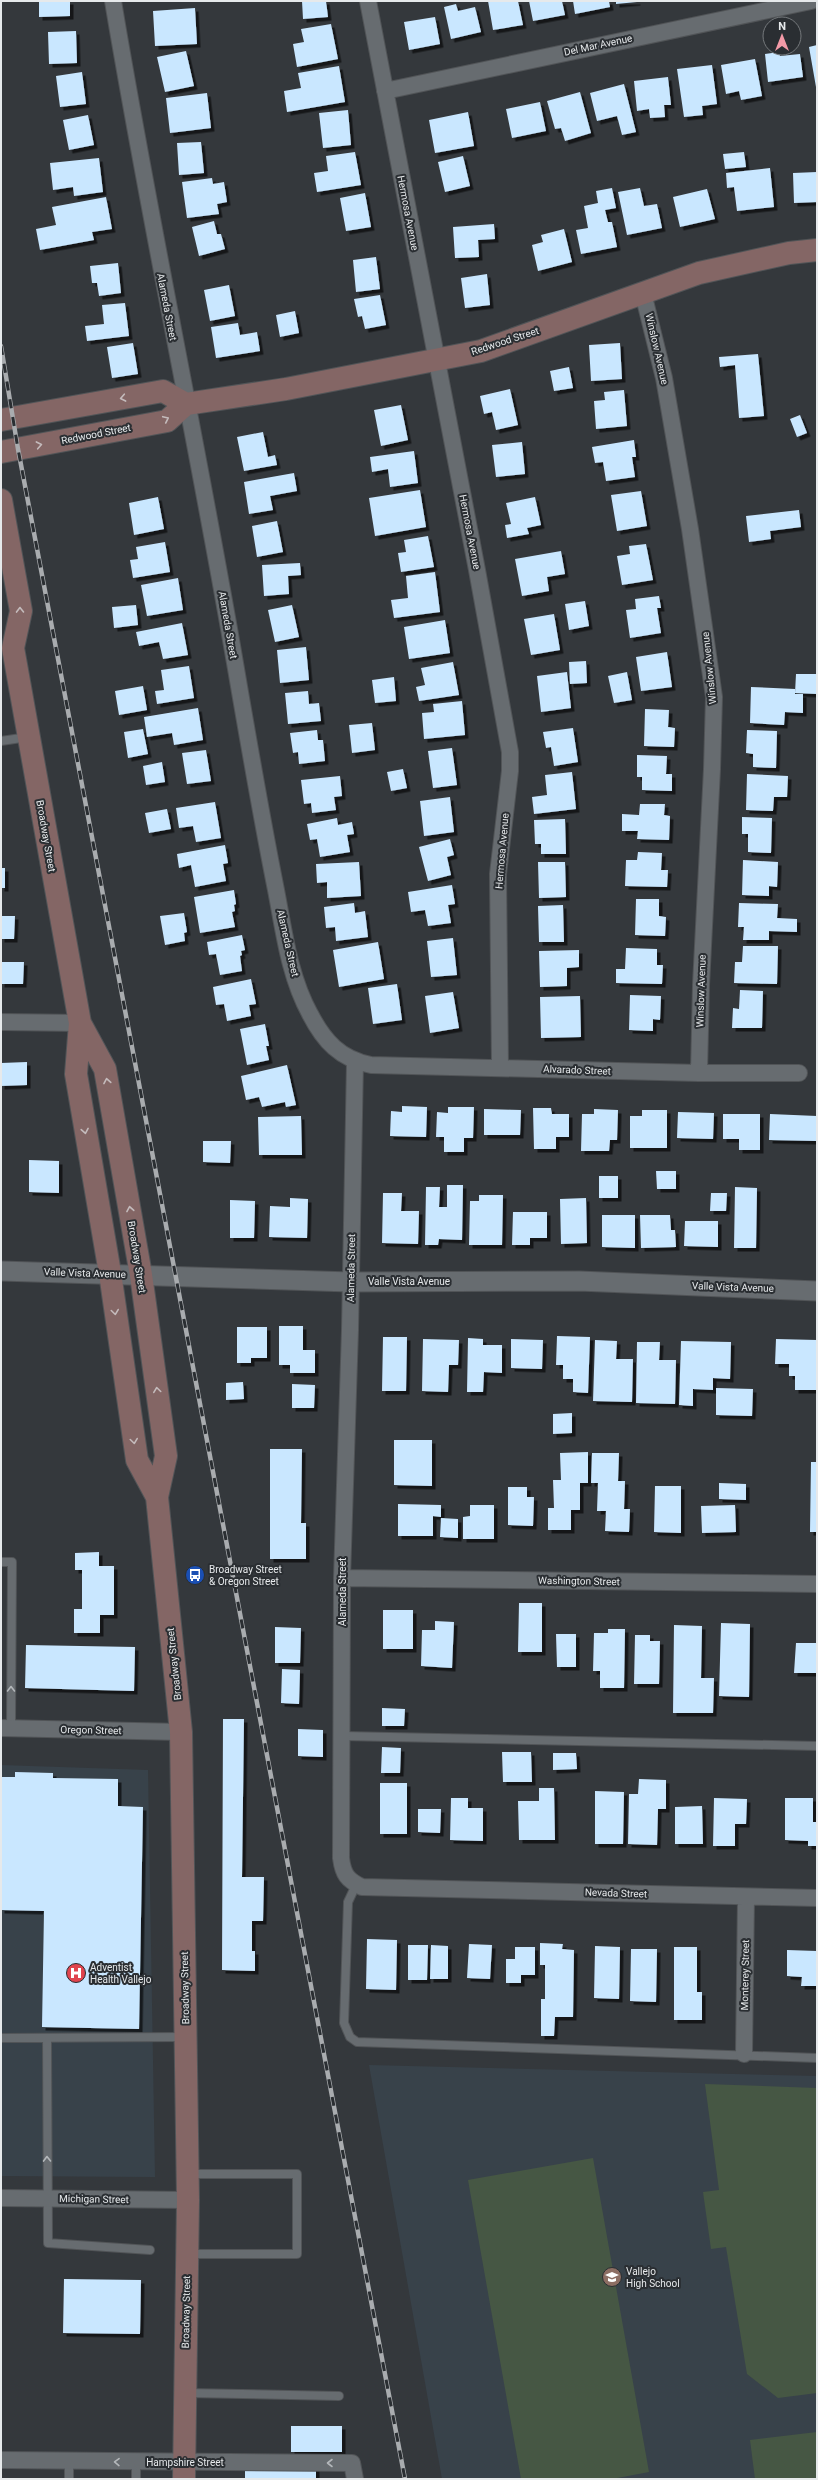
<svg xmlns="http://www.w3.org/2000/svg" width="818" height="2480" font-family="Roboto,sans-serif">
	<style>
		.built { fill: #38424a }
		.green { fill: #465744 }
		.building { fill: #c9e7ff; filter: url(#shadow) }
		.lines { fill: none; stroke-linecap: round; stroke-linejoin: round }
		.service-casing { stroke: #515457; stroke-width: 10 }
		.minor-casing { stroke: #515457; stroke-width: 18 }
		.tertiary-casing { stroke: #515457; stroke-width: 21 }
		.secondary-casing { stroke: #515457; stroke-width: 24 }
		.service { stroke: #676c70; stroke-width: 8 }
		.minor { stroke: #676c70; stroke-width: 16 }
		.tertiary { stroke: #676c70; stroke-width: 19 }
		.secondary { stroke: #846665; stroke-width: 22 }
		.rail-casing { stroke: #a9acaf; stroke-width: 4.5 }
		.rail { stroke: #2a2e32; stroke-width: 3; stroke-dasharray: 9; stroke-linecap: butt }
		.oneway { stroke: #c4bbbc }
		.oneway2 { stroke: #b3b7ba }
		.labels { text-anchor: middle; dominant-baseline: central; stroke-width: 4; stroke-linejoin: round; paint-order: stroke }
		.street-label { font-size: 10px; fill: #e6e9eb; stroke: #2a2e32 }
		.poi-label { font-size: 10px; fill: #e6e9eb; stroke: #2a2e32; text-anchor: start }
	</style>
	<defs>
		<filter id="shadow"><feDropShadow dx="3.5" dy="3.5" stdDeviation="0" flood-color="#0009"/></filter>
	</defs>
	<rect width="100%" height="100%" fill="#34383c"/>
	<path class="built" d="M1 1765 148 1770 155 2177 1 2176Z
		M369 2065 817 2076V2479H442Z"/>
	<path class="green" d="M705 2084 817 2088V2393L778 2398 747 2374 726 2247 711 2249 703 2192 719 2190Z
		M593 2158 649 2472 612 2479H521L468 2180Z
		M817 2432V2479H755L750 2440Z"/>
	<path class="building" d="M39 1H70V16L39 17Z
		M302 1H326L328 17 303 19Z
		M488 1H518L523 25 493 30Z
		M529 1H562L565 15 533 21Z
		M573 1H609L610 7 575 14Z
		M616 1H637V2L616 4Z
		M456 4 458 11 475 7 481 32 451 39 444 7Z
		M195 8 197 44 155 46 153 11Z
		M435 17 440 44 409 50 404 22Z
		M331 24 338 59 297 67 293 44 304 42 301 29Z
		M76 31 77 63 49 64 48 32Z
		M817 45V87H816L809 47Z
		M186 51 194 86 165 92 157 57Z
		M779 52 780 56 800 54 803 77 768 82 765 54Z
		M755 59 762 96 741 100 739 91 726 94 721 65Z
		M712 65 717 104 702 106 703 115 684 117 677 69Z
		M339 66 345 102 287 112 284 91 301 88 298 73Z
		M82 72 86 104 60 107 56 76Z
		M668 77 671 105H664L665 117 650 118 649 109 637 111 634 81Z
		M624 84 636 132 622 135 617 116 597 121 590 93Z
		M580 92 591 133 565 141 561 128 555 129 547 101Z
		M207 93 211 128 170 133 166 98Z
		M540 102 546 131 512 138 506 109Z
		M348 110 351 145 323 148 319 113Z
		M468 112 474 146 435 153 429 120Z
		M88 115 94 145 69 150 63 120Z
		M201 142 204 173 179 175 177 143Z
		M355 152 361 185 317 192 314 173 328 171 326 156Z
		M744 152 746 167 725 169 723 154Z
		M463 156 470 186 445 192 438 162Z
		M99 158 103 192 74 196 73 187 53 190 50 163Z
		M770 168 774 207 737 211 734 187 727 188 726 173Z
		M817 172V202L794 203 793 173Z
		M212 178 213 184 224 182 227 202 217 204 219 214 187 218 182 182Z
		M612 188 616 208 605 210 608 222H612L617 247 581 254 576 230 588 228 584 206 598 203 596 191Z
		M640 188 644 206 657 204 662 228 627 235 618 192Z
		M707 189 715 219 680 227 673 197Z
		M365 193 371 227 346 231 340 198Z
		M106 197 112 229 92 232 94 240 40 250 36 229 56 225 52 207Z
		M214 221 217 234H221L225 249 199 256 192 227Z
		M494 224 495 239 478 240 479 257 455 258 453 227Z
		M564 229 572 262 538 271 532 245 543 242 541 235Z
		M376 257 380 289 356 292 353 260Z
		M118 263 121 293 99 296 97 283H92L90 266Z
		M487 274 490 305 465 308 461 278Z
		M229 285 235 316 210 321 204 290Z
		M380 295 386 325 365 329 362 316 358 317 354 299Z
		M125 303 129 336 87 341 85 326 104 324 102 305Z
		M295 311 299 333 280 337 276 315Z
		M238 323 240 335 257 332 260 351 216 358 211 327Z
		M133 343 138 374 112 378 107 347Z
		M620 343 622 379 591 381 589 345Z
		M758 354 764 416 739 418 735 365 720 367 719 357Z
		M569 367 573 388 554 391 550 371Z
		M510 389 518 425 496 430 492 412 484 414 480 396Z
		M624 390 627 426 596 429 594 401 605 400 604 392Z
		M401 405 408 440 381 446 374 410Z
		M800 415 807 433 797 437 790 419Z
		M263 432 268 457 275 455 277 465 244 471 237 437Z
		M634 440 636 457H632L635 477 606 481 603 462 595 463 592 447Z
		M522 442 525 474 496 477 492 445Z
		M414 451 418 483 390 487 388 469 372 472 370 457Z
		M294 473 297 491 270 496 273 510 249 514 244 482Z
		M420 490 426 527 375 536 369 498Z
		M641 491 647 526 617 531 611 495Z
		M158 497 164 529 134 535 129 503Z
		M535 497 541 525 527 528 529 534 507 538 505 525 511 524 506 503Z
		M799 510 801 527 770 531 771 539 749 542 746 516Z
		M277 521 283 552 257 557 252 526Z
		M428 536 434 567 401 572 398 553 406 552 404 540Z
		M165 542 170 572 133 578 130 560 138 559 136 547Z
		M646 544 653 580 622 585 617 556 630 554 629 546Z
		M561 551 565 574 547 577 549 591 522 596 515 559Z
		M300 563 301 575 288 576 289 594 264 596 262 565Z
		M435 572 440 612 394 618 391 600 408 598 406 576Z
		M178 578 183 610 147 616 141 585Z
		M659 596 661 608H657L661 633 630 638 626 610 636 609 635 599Z
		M585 601 589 626 569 630 565 604Z
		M136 605 138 625 114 628 112 607Z
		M292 605 299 637 275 642 268 610Z
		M554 614 560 650 531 655 524 619Z
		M445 620 450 653 409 659 404 627Z
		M182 623 188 655 163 659 159 642 139 646 136 632Z
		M306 647 309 680 280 683 277 650Z
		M667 652 672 687 641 691 636 657Z
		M586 661 587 683 570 684 569 662Z
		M453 662 459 695 419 701 416 687 425 685 421 668Z
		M189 666 194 698 157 704 155 691 164 690 161 670Z
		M567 672 571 708 541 712 537 676Z
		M627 672 632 700 614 703 608 676Z
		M796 674H817V694L795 693Z
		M394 677 396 701 375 703 372 680Z
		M143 686 147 710 119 715 115 691Z
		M751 687 795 689V694H803V713L785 712 784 725 750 723Z
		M308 691 309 704 319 703 321 721 288 724 285 693Z
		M462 701 465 735 424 739 422 713 434 712 433 704Z
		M198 708 203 740 174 745 172 733 147 737 144 717Z
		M645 709 669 710 668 727 675 728 674 747 644 746Z
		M372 723 375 750 352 753 349 725Z
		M573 728 578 762 554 766 551 747 546 748 543 732Z
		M143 729 148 754 128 758 124 732Z
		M317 730 318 740H323L325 761 299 764 298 752 293 753 290 733Z
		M747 730 777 731 776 768 753 767V754L746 753Z
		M452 748 457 785 433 788 428 751Z
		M206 750 211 781 187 784 182 753Z
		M637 755 667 756 666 774H672V791L642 790V777H637Z
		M162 762 165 782 146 785 143 766Z
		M403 769 407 788 391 791 387 772Z
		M572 772 576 809 534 814 532 797 547 795 545 775Z
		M747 774 788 776 787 797H774L773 811 746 810Z
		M340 776 342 796 334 797 336 810 312 813 311 803 304 804 301 780Z
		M450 797 454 832 424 836 420 801Z
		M215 802 221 838 196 842 193 826 179 828 176 808Z
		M640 804H665L664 815 670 816 669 840 637 839 638 831H622V814L639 815Z
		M167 809 171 829 149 833 145 813Z
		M742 817 772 818 771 853 748 852V834H742Z
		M337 818 338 825 352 822 354 834 347 835 350 852 320 857 317 839 310 840 307 824Z
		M565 819 566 854H541V844H535L534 820Z
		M450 839 454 855 447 857 451 875 428 881 419 847Z
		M225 845 228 863 223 864 226 881 195 887 191 865 179 868 177 854Z
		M638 852 662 853 661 870H668L667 887 625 886 626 860H637Z
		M743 860 778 862 777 887 769 886V896L742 895Z
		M359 862 361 896 327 898V882L317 883 316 864Z
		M538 862H565L566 897 539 898Z
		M1 868H5V888H1Z
		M452 885 455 904 448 905 451 923 428 926 425 910 411 912 408 892Z
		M234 890 236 904 234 905 235 911 232 912 235 927 200 933 194 897Z
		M636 899H659V916L666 917 665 936 635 935Z
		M354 903 355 913 365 911 368 937 336 941 335 927 326 928 324 907Z
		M739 903 778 904 777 918 797 919V932L769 931V940H743L744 927H738Z
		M563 905 564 942H539L538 906Z
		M184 913 187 932 184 933 185 941 165 945 160 916Z
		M1 916H15L14 939H1Z
		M242 935 245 950 241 951 242 955 240 956 242 971 220 975 216 954 209 955 207 942Z
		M453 938 457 975 431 977 427 941Z
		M378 942 384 979 339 987 333 950Z
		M743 946H778L777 984 734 983 735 962H742Z
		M626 948 657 949V965H663L662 984 616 983V969H625Z
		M579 950V967L567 968V986L540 987 539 951Z
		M1 962H24L23 984H1Z
		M251 979 256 1004 249 1005 251 1016 227 1021 224 1004 216 1005 213 987Z
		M397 984 402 1020 373 1024 368 988Z
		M740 990 763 991 762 1028H732L733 1008 739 1009Z
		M453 992 459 1028 430 1033 425 996Z
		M630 995 661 996 660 1020 653 1019V1031L629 1030Z
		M580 996 581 1037 541 1038 540 997Z
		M265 1024 269 1046H266L269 1060 247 1065 240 1029Z
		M27 1062V1085L1 1086V1063Z
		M287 1065 296 1105 286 1107 285 1102 262 1107 259 1097 246 1100 241 1076Z
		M402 1106 427 1107 426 1137 390 1136 391 1111 402 1112Z
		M448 1107H474L473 1138H464V1152H444V1137H436L437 1112 448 1113Z
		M533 1108H551L552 1114H569V1137H556V1149H534Z
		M484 1109 521 1110 520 1135H484Z
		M594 1109 618 1110 617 1140H610L609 1151H581L582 1114H594Z
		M642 1110H667V1148H630V1116H642Z
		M678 1112 714 1113 713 1139 677 1138Z
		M723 1114H760V1150H739V1139H723Z
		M770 1114 817 1116V1141L769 1140Z
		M301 1116 302 1155H259L258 1117Z
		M203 1141H231L230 1163 203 1162Z
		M29 1160 59 1161V1193L29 1192Z
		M656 1171H676V1189H657Z
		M599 1176H618V1198H599Z
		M447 1185H463L462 1240 439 1239 438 1245H425L426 1187H440L439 1207H447Z
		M735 1187 757 1188 756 1248H734Z
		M383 1193H402L401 1211H419L418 1244 382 1243Z
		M711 1193H727L726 1211H710Z
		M479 1195H503L502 1245H469L470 1201H479Z
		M290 1198 308 1199 307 1238 269 1237 270 1206 290 1207Z
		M586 1198 587 1243 561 1244 560 1199Z
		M230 1200 255 1201 254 1238H230Z
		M513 1212H547V1238H530V1245H512Z
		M602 1215H635V1248L602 1247Z
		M640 1215H670L671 1230H675L676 1247 641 1248Z
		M685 1221H718V1247L684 1246Z
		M279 1326H303V1350H315V1373H290V1365H279Z
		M237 1327H267V1358H251V1363H237Z
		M557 1336 590 1337 588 1393 573 1392V1379H563V1365H556Z
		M383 1337H407L406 1391H382Z
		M468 1338 483 1339V1345H502V1373L484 1372 483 1392H467Z
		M423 1339 459 1340 458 1365H449L448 1392 422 1391Z
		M511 1339 543 1340 542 1369 511 1368Z
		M776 1339 817 1340V1390H795V1376H789V1364H775Z
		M595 1340 617 1341 616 1359H633L632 1402 593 1401Z
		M681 1341 731 1342 730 1379 713 1378V1390L693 1389V1406L679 1405Z
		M637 1342H660L659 1360H676L675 1404 636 1403Z
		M243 1382 244 1399 226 1400V1383Z
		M292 1384 315 1385 314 1408H292Z
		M716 1388 753 1389 752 1416 716 1415Z
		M572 1413V1433L553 1434V1414Z
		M394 1440H432V1486L394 1485Z
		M270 1449H302L301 1523H306V1559H270Z
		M588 1452V1483H580V1510H571V1530H548V1508H554L553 1480H561L560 1453Z
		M592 1453H619L618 1481H625L624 1509H630L629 1532 605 1531 606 1511H597L598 1483H591Z
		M811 1462H817V1532H810Z
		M719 1483 746 1484V1500L719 1499Z
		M655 1486H681V1533L654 1532Z
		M508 1487H527V1497H534L533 1526 508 1525Z
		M398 1504 441 1505V1517L433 1516V1536H398Z
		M470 1505H494V1539H463V1517L470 1516Z
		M735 1505 736 1532 702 1533 701 1506Z
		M441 1518 458 1519V1538L440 1537Z
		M99 1552V1566H114V1615H100V1633H74V1609H82V1570H75V1553Z
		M519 1603H542V1652H518Z
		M383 1610H413V1649H383Z
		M435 1621 454 1622 452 1668 421 1666 422 1630H435Z
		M721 1623 750 1624 749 1697 719 1696Z
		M674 1625 702 1626 701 1678H714L713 1713H673Z
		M275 1627 301 1628 300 1663H275Z
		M608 1629H625L624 1688H600V1671H593L594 1633H608Z
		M556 1634H576V1667H557Z
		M635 1635H650V1641H660L659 1684H634Z
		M796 1643H817V1673H794Z
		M26 1645 135 1647 134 1691 25 1688Z
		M282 1669 300 1670 299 1704 281 1703Z
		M382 1708 405 1709 404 1726H382Z
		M223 1719H244L242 1877H264L263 1921H252V1951H255V1971L222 1970Z
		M298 1729 323 1730V1757L298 1756Z
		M382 1747 401 1748 400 1773H381Z
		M502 1752H531L532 1782H503Z
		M553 1753H576L577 1769 553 1770Z
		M15 1772 53 1773V1778L118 1779V1806L143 1807 139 2029 42 2027 44 1911 1 1910V1777H15Z
		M639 1779 666 1780V1809H658L657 1845 628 1844 629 1794H638Z
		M380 1783H407V1834H380Z
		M539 1788H554L555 1840H519L518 1801H539Z
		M595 1791 624 1792 623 1844H595Z
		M451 1798H468V1808H483V1841L450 1840Z
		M714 1798 747 1799 746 1824H735V1846H713Z
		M785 1798H813V1822H817V1846H808V1841L785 1840Z
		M702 1806 703 1844H675V1807Z
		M418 1809H441L440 1833 418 1832Z
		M367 1939 397 1940 396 1990 366 1989Z
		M540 1943 563 1944 562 1949 574 1950 573 2017H555L554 2036H541V1999H545V1965H540Z
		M469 1944 492 1945 490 1979 467 1978Z
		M408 1945H428L427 1980H408Z
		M431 1945 448 1946V1979H430Z
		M595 1946 620 1947 619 1999 594 1998Z
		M515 1947H535V1975H521V1983H506V1959H515Z
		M674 1947H697V1992H702V2020H674Z
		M631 1949H657L656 2002 630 2001Z
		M787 1950 817 1951V1986H801L802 1977 787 1976Z
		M64 2279 141 2280 140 2334 63 2333Z
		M291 2426H342V2452H291Z
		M245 2466 316 2467V2479H245Z"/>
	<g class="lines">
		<defs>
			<path id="service" d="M1 741 28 737
				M1 1562H12L11 1728
				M343 1736 817 1746
				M356 1885 348 1902 344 2023 350 2037 357 2042 817 2058
				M1 2038 184 2037
				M47 2038 48 2243 150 2250
				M188 2254H297V2174H188
				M186 2393 339 2396
				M136 2462V2479
				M69 2479V2461"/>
			<path id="minor" d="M113 1C150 223 197 442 235 663 248 739 261 815 276 890 284 931 289 976 310 1014 324 1041 340 1059 371 1065L699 1073H799
				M368 1 477 570 510 752V771L498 874 500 1067
				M385 91 811 1
				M643 293 664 378 690 529 714 697 712 769 701 985 699 1073
				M1 1022 80 1023
				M355 1062 350 1330 342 1578 341 1858C343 1874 347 1880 362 1887L817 1898
				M342 1578 817 1584
				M1 1728 181 1732
				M744 2054 746 1897
				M1 2198 188 2200
				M1 2460 352 2463 355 2479"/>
			<path id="tertiary" d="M1 1271 351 1282 579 1281 817 1291"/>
			<path id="secondary" d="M1 420 163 391 186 404
				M1 452 167 421 186 404 286 389 481 351 699 273 789 253 817 250
				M1 500 21 611 13 648 80 1023 76 1074 110 1273 137 1460 157 1497
				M80 1023 105 1069 141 1275 166 1456 157 1497 181 1732 188 2200 184 2479"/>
		</defs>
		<use href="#service" class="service-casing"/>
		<use href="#minor" class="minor-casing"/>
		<use href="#tertiary" class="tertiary-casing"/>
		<use href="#secondary" class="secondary-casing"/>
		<use href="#service" class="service"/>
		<use href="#minor" class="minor"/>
		<use href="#tertiary" class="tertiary"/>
		<use href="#secondary" class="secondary"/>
		<defs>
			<path id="rail" d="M1 346 18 449 405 2479"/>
		</defs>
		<use href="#rail" class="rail-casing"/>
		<use href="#rail" class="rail"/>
	</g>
	<defs><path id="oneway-chevron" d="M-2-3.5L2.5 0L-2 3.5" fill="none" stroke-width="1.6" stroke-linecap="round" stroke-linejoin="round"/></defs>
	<g class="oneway">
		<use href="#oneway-chevron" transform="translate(123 398) rotate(169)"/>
		<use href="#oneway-chevron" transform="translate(166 419) rotate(-25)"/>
		<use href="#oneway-chevron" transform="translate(39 445) rotate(-11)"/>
		<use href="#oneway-chevron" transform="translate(20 610) rotate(-91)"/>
		<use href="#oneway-chevron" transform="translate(107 1081) rotate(-100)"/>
		<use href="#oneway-chevron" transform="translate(85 1131) rotate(80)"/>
		<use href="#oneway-chevron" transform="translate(130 1209) rotate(-100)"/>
		<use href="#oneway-chevron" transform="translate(115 1312) rotate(82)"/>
		<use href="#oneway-chevron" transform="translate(157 1390) rotate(-98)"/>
		<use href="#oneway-chevron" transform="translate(134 1441) rotate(82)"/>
	</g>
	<g class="oneway2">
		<use href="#oneway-chevron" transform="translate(11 1689) rotate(-90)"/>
		<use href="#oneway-chevron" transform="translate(47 2159) rotate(-91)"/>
		<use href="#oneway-chevron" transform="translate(117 2462) rotate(-179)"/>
		<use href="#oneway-chevron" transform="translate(330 2463) rotate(-180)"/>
	</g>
	<defs>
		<symbol id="bus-disc" viewBox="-11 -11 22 22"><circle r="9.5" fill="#1a4fb4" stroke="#2a2e32"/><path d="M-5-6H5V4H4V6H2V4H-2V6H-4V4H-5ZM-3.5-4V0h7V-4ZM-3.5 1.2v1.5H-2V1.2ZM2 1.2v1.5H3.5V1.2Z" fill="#fff"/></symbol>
		<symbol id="hospital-disc" viewBox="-11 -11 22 22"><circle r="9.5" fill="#e0444e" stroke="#2a2e32"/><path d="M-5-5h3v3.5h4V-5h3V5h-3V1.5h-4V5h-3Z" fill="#fff"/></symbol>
		<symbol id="school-disc" viewBox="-11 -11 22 22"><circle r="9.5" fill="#8d6e63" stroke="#2a2e32"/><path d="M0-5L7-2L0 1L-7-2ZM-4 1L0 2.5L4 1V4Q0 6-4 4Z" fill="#fff"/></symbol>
	</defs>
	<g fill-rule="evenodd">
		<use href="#bus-disc" x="184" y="1564" width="22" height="22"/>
		<use href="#hospital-disc" x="65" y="1962" width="22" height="22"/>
		<use href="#school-disc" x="601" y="2266" width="22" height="22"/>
	</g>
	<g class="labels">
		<g class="street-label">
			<text transform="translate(598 45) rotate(-12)">Del Mar Avenue</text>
			<text transform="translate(408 213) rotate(79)">Hermosa Avenue</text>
			<text transform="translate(167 307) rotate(79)">Alameda Street</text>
			<text transform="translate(505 341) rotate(-18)">Redwood Street</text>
			<text transform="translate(657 349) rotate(77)">Winslow Avenue</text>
			<text transform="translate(96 434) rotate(-11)">Redwood Street</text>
			<text transform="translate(470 532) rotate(79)">Hermosa Avenue</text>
			<text transform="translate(228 625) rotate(80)">Alameda Street</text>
			<text transform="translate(709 668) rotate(-96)">Winslow Avenue</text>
			<text transform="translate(46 836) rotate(80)">Broadway Street</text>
			<text transform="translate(502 851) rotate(-85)">Hermosa Avenue</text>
			<text transform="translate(288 943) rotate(77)">Alameda Street</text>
			<text transform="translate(701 991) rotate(-88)">Winslow Avenue</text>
			<text transform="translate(577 1070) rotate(2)">Alvarado Street</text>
			<text transform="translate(137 1257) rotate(81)">Broadway Street</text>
			<text transform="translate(351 1268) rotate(-89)">Alameda Street</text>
			<text transform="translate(85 1273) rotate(2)">Valle Vista Avenue</text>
			<text x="409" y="1281">Valle Vista Avenue</text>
			<text transform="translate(733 1287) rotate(2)">Valle Vista Avenue</text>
			<text transform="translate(579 1581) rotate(1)">Washington Street</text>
			<text transform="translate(342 1592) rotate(-90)">Alameda Street</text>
			<text transform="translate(174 1664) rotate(-96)">Broadway Street</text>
			<text transform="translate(91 1730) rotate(1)">Oregon Street</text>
			<text transform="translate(616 1893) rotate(2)">Nevada Street</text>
			<text transform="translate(745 1975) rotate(-89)">Monterey Street</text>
			<text transform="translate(185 1988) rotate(-91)">Broadway Street</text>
			<text transform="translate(94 2199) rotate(1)">Michigan Street</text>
			<text transform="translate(186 2312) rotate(-89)">Broadway Street</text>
			<text x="185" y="2462">Hampshire Street</text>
		</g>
		<g class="poi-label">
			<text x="209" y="1569">Broadway Street<tspan x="209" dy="12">&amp; Oregon Street</tspan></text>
			<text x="90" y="1967">Adventist<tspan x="90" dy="12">Health Vallejo</tspan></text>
			<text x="626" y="2271">Vallejo<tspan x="626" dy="12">High School</tspan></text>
		</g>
	</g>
	<rect width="818" height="2480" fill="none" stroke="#e6e9eb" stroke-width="4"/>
	<g transform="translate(782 36)"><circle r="19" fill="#2a2e32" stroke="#75797c"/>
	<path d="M0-3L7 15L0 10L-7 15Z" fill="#f39aa7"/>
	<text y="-6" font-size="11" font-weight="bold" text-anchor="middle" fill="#e6e9eb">N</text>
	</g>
</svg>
